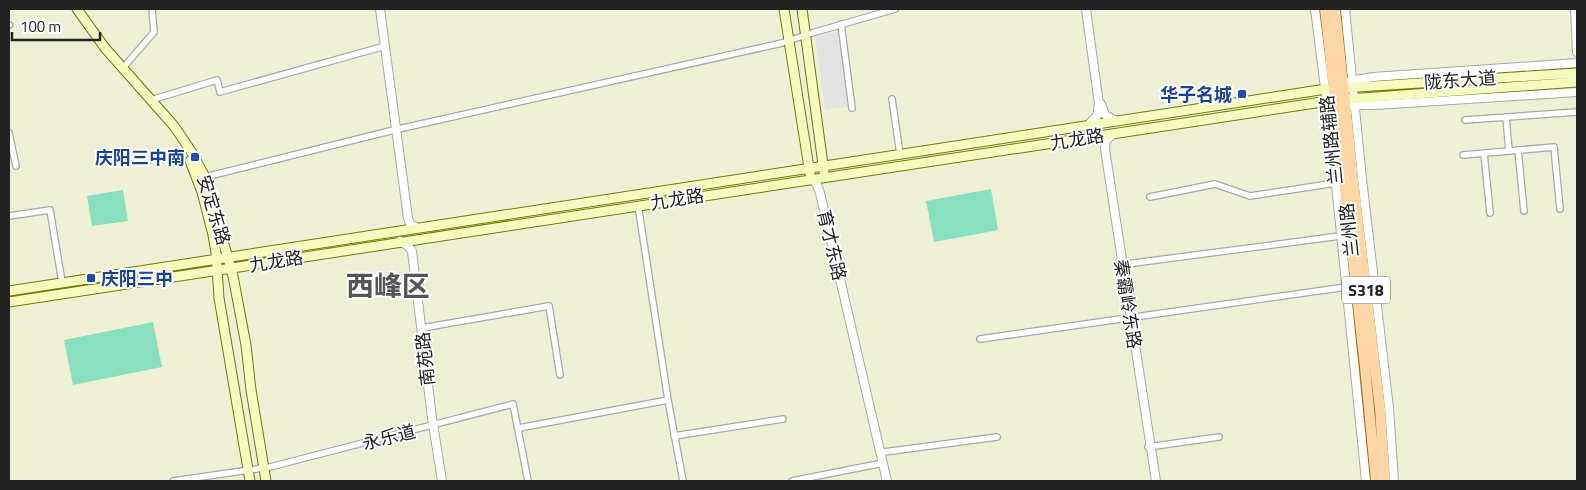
<svg xmlns="http://www.w3.org/2000/svg" width="1586" height="490" font-family="'Titillium Web','Noto Sans SC',sans-serif">
	<style>
		.farmland { fill: #eef0d5 }
		.pitch { fill: #88e0be }
		.parking { fill: #e2e2e2 }
		.lines { fill: none; stroke-linecap: round; stroke-linejoin: round }
		.pedestrian-casing { stroke: #a9a9a9; stroke-width: 7 }
		.minor-casing { stroke: #a9a9a9; stroke-width: 8 }
		.tertiary-casing { stroke: #a9a9a9; stroke-width: 10 }
		.secondary-casing { stroke: #707d05; stroke-width: 11 }
		.primary-casing { stroke: #a06b00; stroke-width: 12 }
		.pedestrian { stroke: #fff; stroke-width: 4.5 }
		.minor { stroke: #fff; stroke-width: 5.5 }
		.tertiary { stroke: #fff; stroke-width: 8 }
		.secondary { stroke: #f7fabf; stroke-width: 9 }
		.primary { stroke: #fcd6a4; stroke-width: 10 }
		.transit-dot { fill: #1a4fb4; stroke: #fff; stroke-width: 2 }
		.labels { text-anchor: middle; dominant-baseline: central; stroke-width: 4; stroke-linejoin: round; paint-order: stroke }
		.shield { fill: #fff; stroke: #646464; stroke-width: 1 }
		.shield-label { font-size: 16px; font-weight: bold; fill: #222 }
		.street-label { font-size: 18px; fill: #222; stroke: #fff }
		.transit-label { font-size: 18px; font-weight: bold; fill: #164399; stroke: #fff; text-anchor: end }
		.town-label { font-size: 28px; font-weight: bold; fill: #555; stroke: #fff }
	</style>
	<rect width="100%" height="100%" fill="#f2efe9"/>
	<path class="farmland" d="M9 9H1577V481H9Z"/>
	<path class="pitch" d="M991 189 998 230 934 242 926 201Z
		M123 190 128 221 92 226 87 196Z
		M153 322 162 367 73 385 64 340Z"/>
	<path class="parking" d="M839 31 850 107 825 109 815 37Z"/>
	<g class="lines">
		<defs>
			<path id="pedestrian" d="M9 25H10"/>
			<path id="minor" d="M841 24 852 108
				M123 68 154 32 152 9
				M892 99 900 154
				M151 100 217 80 220 92 385 46
				M1506 117 1509 151
				M1465 120 1577 112
				M9 133 16 166
				M1518 150 1524 211
				M1484 153 1490 213
				M1463 155 1554 147 1560 209
				M205 177 394 130 782 43 812 33 895 9
				M1150 197 1215 184 1250 196 1336 183
				M638 205 668 400 683 481
				M9 216 50 210 62 282
				M1119 265 1340 236
				M422 328 549 306 560 375
				M980 339 1346 287
				M519 428 668 400
				M674 436 783 419
				M1148 447 1219 437
				M884 452 997 437
				M173 481 270 467 513 404 528 481
				M792 481 883 463"/>
			<path id="tertiary" d="M380 9 408 218 410 224 418 228
				M1086 9 1099 104 1097 116 1087 126
				M1315 9 1331 135 1366 481
				M1345 9 1362 179 1389 408 1394 481
				M1575 9 1577 52
				M1350 81 1373 77 1577 63
				M1101 104 1105 115 1117 121
				M1351 105H1375L1577 92
				M1114 134 1106 140 1105 149 1156 481
				M812 179 817 185 820 193 887 481
				M400 241 408 246 412 251 432 418 442 481"/>
			<path id="secondary" d="M77 9 105 48 174 126 191 151 205 177 233 276 246 345 251 390 266 481
				M784 9 810 174
				M802 9 824 172
				M190 161 202 192 213 235 216 253 219 298 250 481
				M9 291 1326 89 1577 73
				M9 302 1335 100 1577 82"/>
			<path id="primary" d="M1325 9 1365 367 1376 481
				M1335 9 1354 188 1380 409 1385 481"/>
		</defs>
		<use href="#pedestrian" class="pedestrian-casing"/>
		<use href="#minor" class="minor-casing"/>
		<use href="#tertiary" class="tertiary-casing"/>
		<use href="#secondary" class="secondary-casing"/>
		<use href="#primary" class="primary-casing"/>
		<use href="#pedestrian" class="pedestrian"/>
		<use href="#minor" class="minor"/>
		<use href="#tertiary" class="tertiary"/>
		<use href="#secondary" class="secondary"/>
		<use href="#primary" class="primary"/>
	</g>
	<g class="transit-dot">
		<rect x="1237" y="89" width="10" height="10" rx="2.5"/>
		<rect x="190" y="152" width="10" height="10" rx="2.5"/>
		<rect x="86" y="273" width="10" height="10" rx="2.5"/>
	</g>
	<g class="labels">
		<rect class="shield" x="1342" y="276.5" width="48" height="27" rx="4"/>
		<g class="shield-label">
			<text x="1366" y="290">S318</text>
		</g>
		<g class="street-label">
			<text transform="translate(1460 80) rotate(-4)">陇东大道</text>
			<text transform="translate(1077 139) rotate(-9)">九龙路</text>
			<text transform="translate(1331 140) rotate(-96)">兰州路辅路</text>
			<text transform="translate(677 199) rotate(-9)">九龙路</text>
			<text transform="translate(214 210) rotate(73)">安定东路</text>
			<text transform="translate(1349 230) rotate(-96)">兰州路</text>
			<text transform="translate(832 245) rotate(77)">育才东路</text>
			<text transform="translate(276 261) rotate(-9)">九龙路</text>
			<text transform="translate(1128 304) rotate(81)">秦霸岭东路</text>
			<text transform="translate(425 359) rotate(-96)">南苑路</text>
			<text transform="translate(389 437) rotate(-14)">永乐道</text>
		</g>
		<g class="transit-label">
			<text x="1232" y="94">华子名城</text>
			<text x="185" y="157">庆阳三中南</text>
			<text x="101" y="278" text-anchor="start">庆阳三中</text>
		</g>
		<g class="town-label">
			<text x="388" y="285">西峰区</text>
		</g>
	</g>
	<rect width="1586" height="490" fill="none" stroke="#222222" stroke-width="20"/>
	<path d="M12 32v8h88v-8" fill="none" stroke="#222222" stroke-width="2.5"/>
	<text x="20" y="32" font-size="15" fill="#222222" stroke="#ffffff" stroke-width="4" paint-order="stroke">100 m</text>
</svg>
